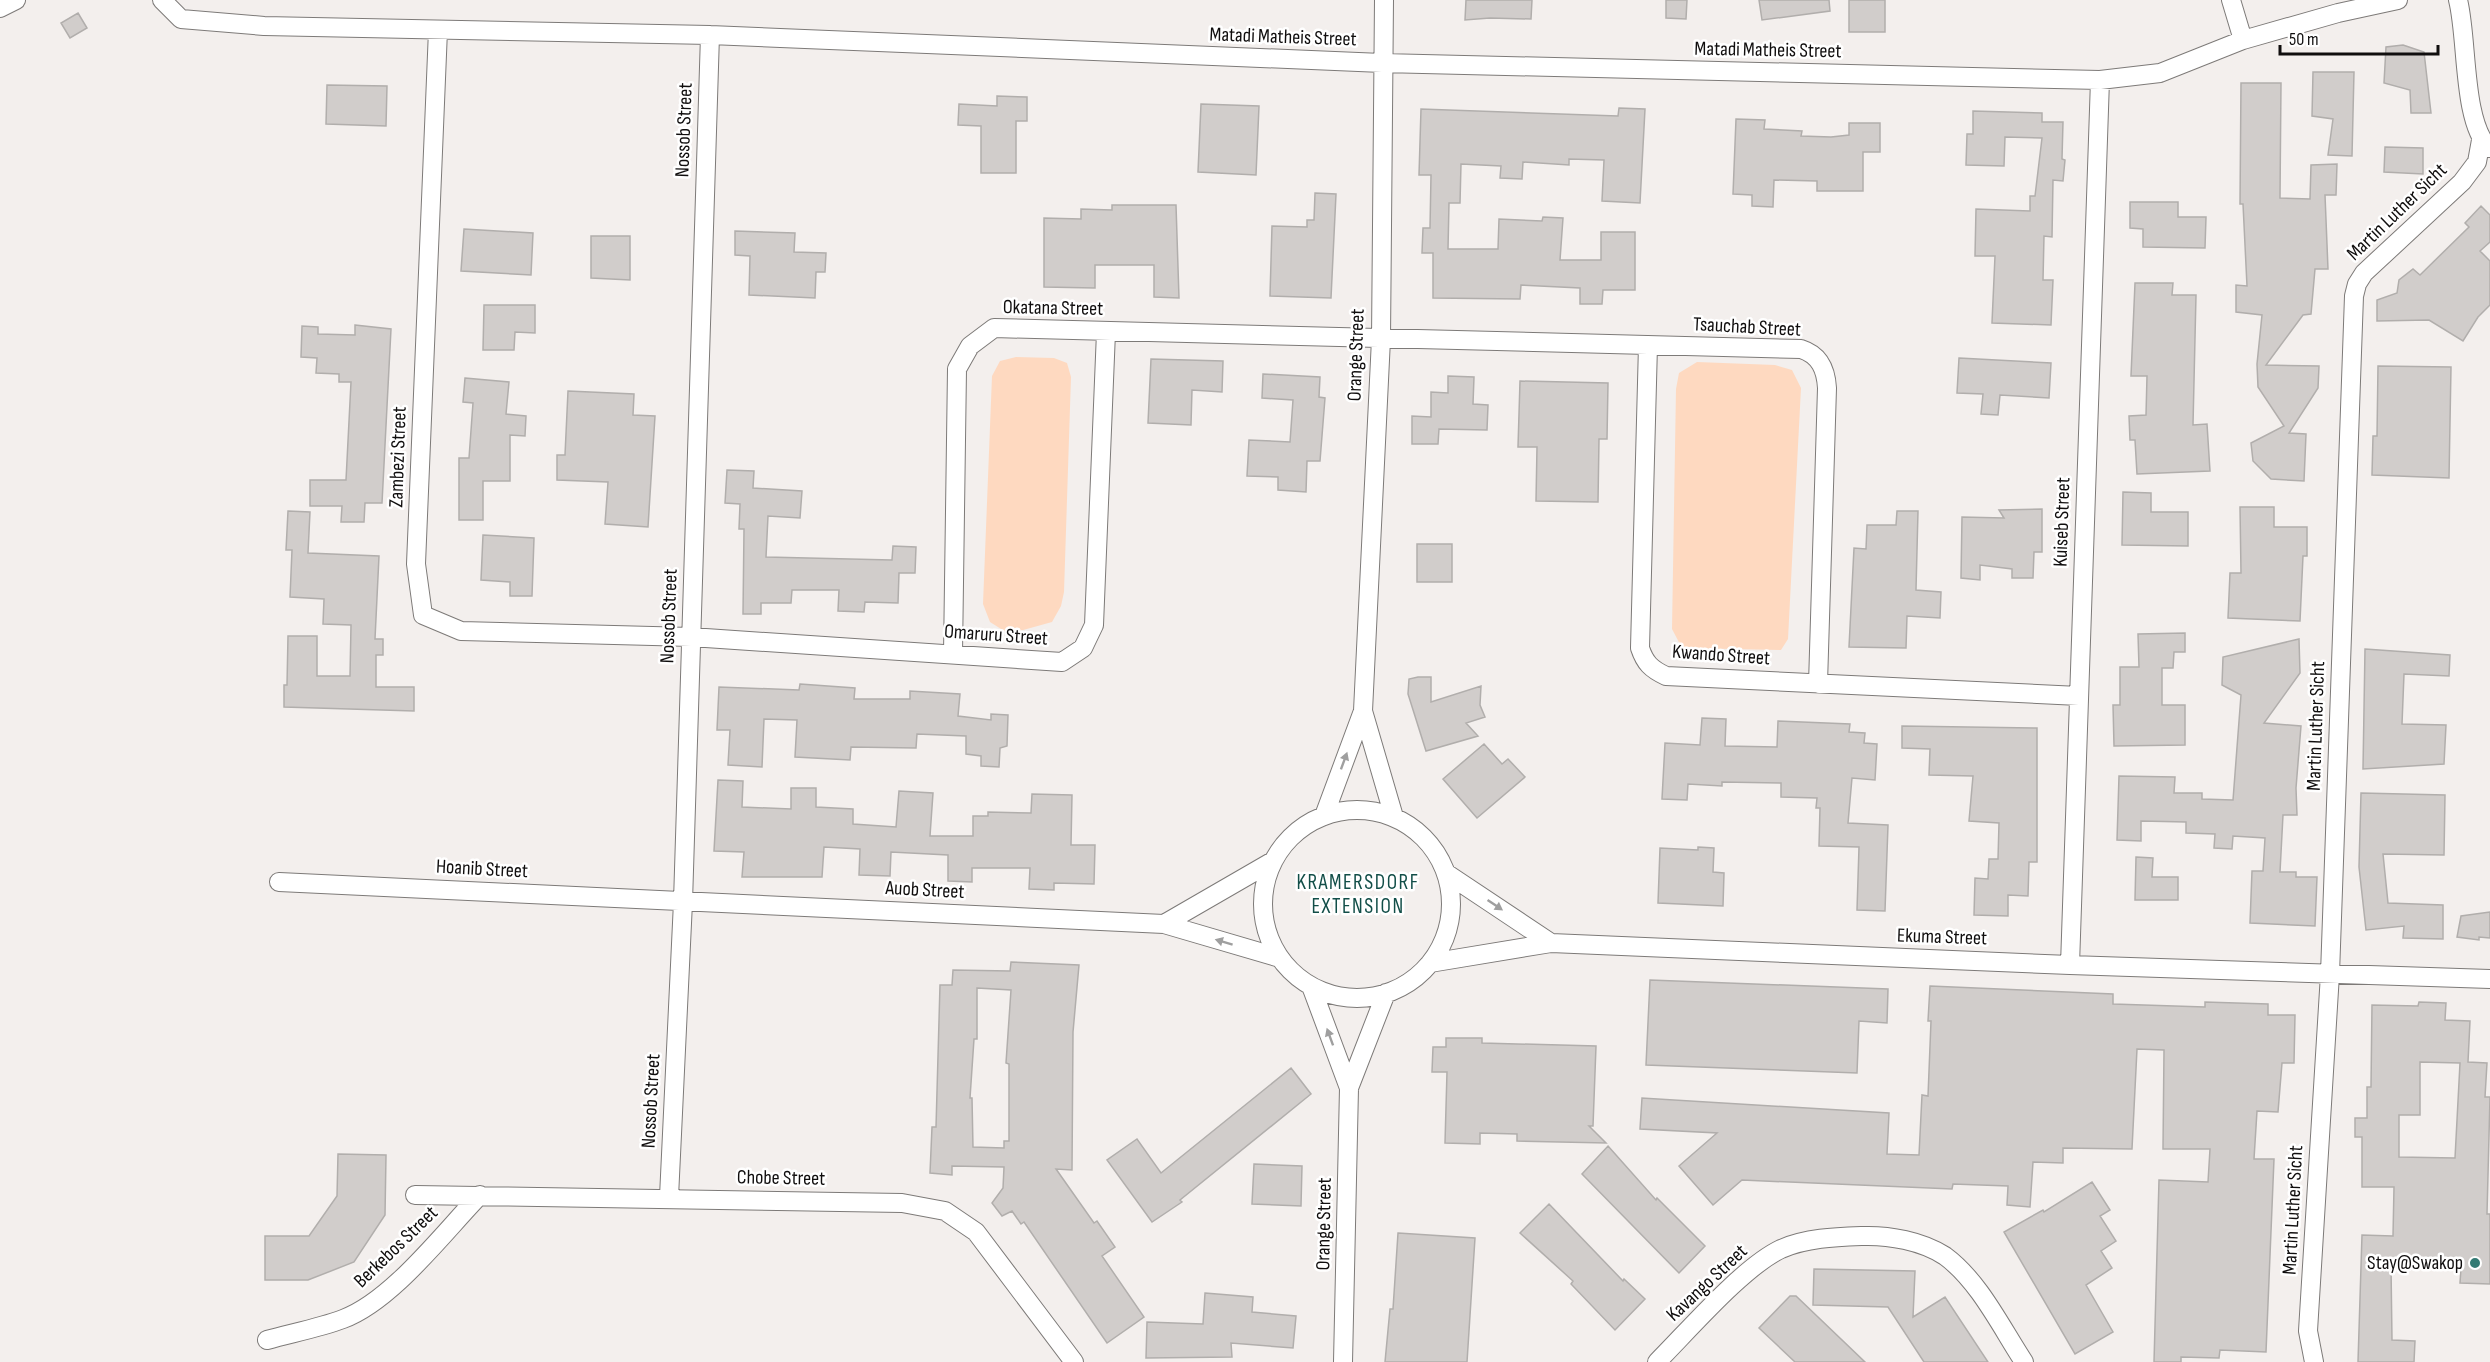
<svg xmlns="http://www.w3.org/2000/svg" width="2490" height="1362" font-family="'Sofia Sans Condensed',sans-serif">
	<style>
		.green { fill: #fed9c0 }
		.building { fill: #d1cdcb; stroke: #b1aeac; stroke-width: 1.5; fill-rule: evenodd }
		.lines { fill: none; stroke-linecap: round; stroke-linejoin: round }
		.street-casing { stroke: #7d7a78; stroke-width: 20 }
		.street { stroke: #fff; stroke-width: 18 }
		.oneway { fill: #9f9f9f }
		.poi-dot { fill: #337a73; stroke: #fff; stroke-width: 2 }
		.labels { text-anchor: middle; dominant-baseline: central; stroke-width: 5; stroke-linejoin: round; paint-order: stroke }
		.street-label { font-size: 20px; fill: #100e0e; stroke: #fff }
		.poi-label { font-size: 20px; fill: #100e0e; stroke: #fff; text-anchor: end }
		.neighbourhood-label { font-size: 21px; letter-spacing: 1.5px; fill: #124e48; stroke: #fff }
	</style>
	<rect width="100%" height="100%" fill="#f3efed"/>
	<path class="green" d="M1016 357 1054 358 1067 363 1071 377 1064 592 1061 606 1052 622 1009 634 990 622 983 604 992 376 1000 361Z
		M1697 362 1775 365 1792 370 1801 388 1788 639 1781 650 1682 648 1672 629 1676 389 1679 373Z"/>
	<path class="building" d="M1466 0H1532L1531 19 1490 18 1465 20Z
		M1666 0H1687L1686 19 1666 18Z
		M1759 0H1829L1830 11 1762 20Z
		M1849 0H1885V32H1849Z
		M78 13 87 28 70 38 61 23Z
		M2403 45 2424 52 2431 113H2411L2410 90 2384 83 2386 47Z
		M2313 72H2354L2352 156 2328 155 2333 119 2312 116Z
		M2241 83H2281L2280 198 2310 199 2311 165 2337 164 2336 195H2325L2328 269H2315L2311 314 2303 315 2266 365 2319 366 2318 388 2289 433 2306 434 2304 481 2271 479 2253 461 2251 443 2284 426 2258 387 2257 364 2262 315 2236 312V285L2247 286 2243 204H2240Z
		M327 85 387 86 386 126 326 124Z
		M997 96 1027 97V121H1016V173H981V126L958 125 959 104 997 106Z
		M1201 104 1259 106 1256 175 1198 172Z
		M1619 108 1645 109 1640 203 1602 201 1604 160 1569 159V165L1523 162 1522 179 1500 178 1501 166 1461 164 1460 203H1449L1448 249H1498L1499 219 1542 221 1543 217 1563 218 1560 260H1601V232H1635V290H1603L1602 304H1580V288L1521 285 1520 299 1433 298V253H1422L1423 228H1430L1431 175H1419L1421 109 1618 116Z
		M1973 111 2042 113V122H2063L2062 159 2065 160 2063 181 2053 180 2052 237 2044 236 2043 280H2053L2051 325 1992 323 1995 256H1975L1976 209 2030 211V196H2035L2042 138 2005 137 2004 166 1966 165 1967 134H1973Z
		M1736 119 1765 120 1764 129 1802 131 1801 136 1831 137 1849 135V123H1880V152H1863V191H1817V181L1774 180 1773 207 1752 206V195L1733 194Z
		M2385 147 2423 148V174L2384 172Z
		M1315 193 1336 194 1331 298 1270 296 1272 226 1307 227V220H1314Z
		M2130 202H2178V217H2206L2205 248 2143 247V229L2130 228Z
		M1112 205H1176L1179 298 1154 297V265H1095V288L1044 287V218L1081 219V209L1112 210Z
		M2481 206 2490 215V242L2480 251 2490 261V305L2478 317 2463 341 2429 320 2377 321V300L2397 293 2399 280 2413 269 2420 275 2469 227 2465 223Z
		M464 229 533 233 531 275 461 271Z
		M735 231 795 233 794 252 826 253 825 272H816L815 298 749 295 750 256 735 255Z
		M591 236H630V280L591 278Z
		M2135 283H2173L2172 295H2196L2193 425 2207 424 2210 471 2137 474 2135 440H2130L2129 416 2146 415 2147 376H2131Z
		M484 305H535V333L515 332 514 350H483Z
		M355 325 391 329 382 503H365L364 522H341L342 506H310V480H346L351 382H339V374L316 373 317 358 301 357 302 326 318 327V334L355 335Z
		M1959 358 2051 363 2049 398 2000 395 1998 415 1981 414 1983 394 1957 393Z
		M1151 359 1223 361 1222 392 1192 390 1191 425 1148 423Z
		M2378 366 2451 367 2449 478 2372 475 2373 436H2377Z
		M1263 374 1320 377 1319 397 1325 398 1320 461H1307L1306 492 1278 490V477L1247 476 1249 440 1290 442 1293 400 1262 398Z
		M1448 376 1474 377 1473 404 1488 405 1487 430 1439 429 1438 444H1412V416L1431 417V392L1448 393Z
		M465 378 509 382 506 414 526 416 525 436 510 435V481H483V520H459V458H469L473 403 463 402Z
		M1520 381 1608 383 1607 439H1599L1598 502 1536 501 1537 447H1518Z
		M568 391 634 394 633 415 655 416 648 527 605 524 608 482 557 480V455H565Z
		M727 470 754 471 753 488 802 491 800 518 768 516 766 557 892 560 893 546 916 547 915 573H899L898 603 865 602 864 612 838 611 839 590H792L791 603H761V614H743L744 529H739L740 504 725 503Z
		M2123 492 2151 493V512H2188V546L2122 545Z
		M2240 507H2274V527H2307V556H2303L2300 621 2228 618 2230 573H2241Z
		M2042 509V552H2034L2033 578H2012V569L1980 565V580L1961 578 1962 517 2004 518 1999 510Z
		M288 511 310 512 308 553 379 556 375 639H383V655H376V687H414V711L284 707V685H287L288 636H317V676H350L351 625 323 624 324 599 290 597 292 550H286Z
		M1897 511H1918L1916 590 1941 592 1940 618 1907 616 1906 648 1849 647 1854 548 1866 549 1867 525H1896Z
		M483 535 534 538 532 596H510V582L481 580Z
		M1417 544H1452V582H1417Z
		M2185 633V652H2174L2173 668H2162V705H2185V745L2114 746 2113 705H2120V667H2139L2138 634Z
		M2299 639 2300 673 2264 723 2301 726 2296 788 2297 815H2283L2280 872H2296V877H2317L2315 926 2250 923 2252 871H2263L2265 838 2233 836 2232 849 2214 848 2215 834 2186 833V822L2141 821V841L2117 840 2119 776 2175 777 2174 793H2202V799L2233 800 2241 695 2222 685 2223 657Z
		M2365 649 2450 655 2449 676 2404 674 2402 724 2446 725 2444 764 2363 769Z
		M1418 677H1431V702L1481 686 1480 705 1485 717 1466 723 1478 736 1426 751 1408 694 1409 679Z
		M800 684 855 688 854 699H910V691L960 694 958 716 991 720V714L1008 715 1007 746 1000 748 999 767 981 766V756L966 754V736L917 734 916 748 851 747 850 760 795 757 797 720 764 719 762 767 728 765 730 730H717L719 687 799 690Z
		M1702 718 1726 719 1725 746 1777 747 1778 721 1850 724 1849 732 1865 733 1864 743 1877 744 1875 780 1852 778 1848 823 1888 825 1885 911 1857 910 1859 847 1819 846 1820 808H1816L1817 798 1781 797V783L1722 782V786L1688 784 1687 800 1662 799 1665 743 1700 745Z
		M1902 726 2037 728V862H2029L2028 896 2008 895V916L1974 915 1975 878 1988 879 1989 859H1998L1999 823 1969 821 1973 776 1929 775 1930 749 1902 748Z
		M1484 744 1502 764 1508 759 1525 777 1477 818 1443 779Z
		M718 780 743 781 742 807 791 809V788H816V807L853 809V824L896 827 899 791 933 793 930 836H973V816H988V812L1031 813 1032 794 1072 795 1071 845H1095L1094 884 1054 883V890L1029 889 1030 868H972V882L948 881V855L891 852 890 876 859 875 860 849 824 847 822 877H742L744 852 714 851Z
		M2361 793 2445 795 2444 855 2383 854 2388 903 2443 905V939L2403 938 2404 926 2366 930 2359 867Z
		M1698 847 1714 848 1713 872 1724 873 1723 906 1658 903 1660 848 1698 850Z
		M2136 857 2153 858 2152 877H2178V900H2135Z
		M2490 912V938L2479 937V940L2457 937 2461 916Z
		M1011 962 1079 965 1073 1032 1072 1170 1056 1169 1094 1223 1097 1221 1115 1247 1102 1256 1144 1317 1107 1343 1024 1222 1021 1224 1012 1211 1002 1216 992 1203 1003 1188 1004 1167 952 1166V1175L930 1173 932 1127H936L940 985H952L953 970 1010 971ZM977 988 1011 990 1006 1063 1009 1064V1141H1004V1148L973 1147 972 1098H970L974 1039H977Z
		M1650 980 1888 989 1887 1023 1859 1021 1857 1073 1646 1065Z
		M1930 986 2113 994V1004L2205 1007V1002L2268 1004V1015H2295L2294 1063H2282L2278 1112 2257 1111 2254 1159H2274L2266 1352 2220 1350 2219 1358 2181 1357V1362H2154L2159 1180 2208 1182 2210 1149H2163L2164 1050 2137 1049 2132 1149 2063 1148V1163L2033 1162 2030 1207 2007 1205 2008 1186 1953 1184 1952 1189 1742 1180 1713 1205 1679 1166 1717 1133 1640 1129 1642 1098 1889 1113 1887 1154 1919 1155 1922 1095 1928 1096 1931 1021H1928Z
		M2419 1002 2446 1003 2445 1020 2470 1021 2468 1062 2487 1063 2485 1097H2490L2487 1214H2490V1284L2460 1283 2461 1268 2391 1266 2392 1340 2415 1341 2414 1362H2358L2362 1235 2393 1236 2394 1187H2362V1137H2355V1118H2367V1087H2371L2372 1005 2418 1006ZM2420 1062 2460 1063 2455 1158 2399 1157V1115H2420Z
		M1446 1038H1482V1043L1596 1046 1593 1126H1589L1606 1143 1517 1141V1134L1480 1133V1144L1445 1143 1447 1072H1432L1433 1047H1446Z
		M1291 1068 1311 1094 1180 1200 1182 1202 1152 1222 1107 1160 1137 1139 1161 1173Z
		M1608 1146 1656 1200 1657 1198 1705 1246 1679 1273 1582 1174Z
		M338 1154 386 1155 385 1215 354 1262 308 1280H265V1236H309L337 1196Z
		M1254 1164 1302 1166 1301 1206 1252 1204Z
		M2092 1182 2110 1210 2100 1216 2116 1241 2101 1251 2112 1268 2086 1285 2113 1332 2075 1354 2004 1232 2043 1210 2044 1212Z
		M1549 1204 1623 1281 1624 1279 1645 1299 1615 1330 1571 1284 1573 1281 1520 1233Z
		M1398 1233 1475 1238 1467 1362H1385L1390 1309H1393Z
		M1814 1269 1915 1271 1913 1317 1945 1297 1988 1362H1924L1888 1307 1813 1305Z
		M1205 1293 1253 1297 1252 1312 1296 1316 1293 1348 1231 1343 1232 1357 1146 1358 1147 1322 1203 1324Z
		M1790 1296H1796L1865 1362H1795L1759 1328Z"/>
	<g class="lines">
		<defs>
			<path id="street" d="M162 0 181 19 264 26 710 35 1382 63 2100 80 2160 73 2243 40 2338 13 2398 0
				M2231 0 2243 40
				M2458 0C2468 39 2462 121 2489 148
				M0 8 16 0
				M438 30 416 564 423 615 461 631 691 637 1062 662 1083 648 1094 625 1106 332
				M1648 345 1640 648C1645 663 1651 669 1666 676L2079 696
				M953 654 957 369 970 346 994 328 1801 349C1820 355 1826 370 1827 388L1818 684
				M1363 711 1381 339 1384 0
				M1263 904a94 94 0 1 1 188 0a94 94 0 1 1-188 0Z
				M1324 816 1363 711 1394 817
				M1273 861 1164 924 1280 958
				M279 882 1164 924
				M1551 943 2070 965 2490 979
				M1430 963 1551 943 1446 873
				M2070 965 2100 80
				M1311 986 1349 1088
				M415 1195 902 1203 945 1211 976 1232 1074 1362
				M669 1197 683 902 710 35
				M267 1340C292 1333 319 1328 343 1319 392 1301 444 1232 480 1195
				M1343 1362 1349 1088 1386 993
				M1657 1362C1689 1330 1743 1267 1781 1249 1806 1238 1835 1237 1862 1236 1889 1235 1922 1241 1945 1256 1979 1281 2001 1327 2024 1362
				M2314 1362 2308 1331 2330 974 2354 296 2357 284 2364 273 2462 182 2477 162 2481 140"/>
		</defs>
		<use href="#street" class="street-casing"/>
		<use href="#street" class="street"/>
	</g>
	<defs><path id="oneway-solid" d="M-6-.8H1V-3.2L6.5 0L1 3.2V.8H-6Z" transform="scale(1.5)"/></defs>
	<g class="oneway">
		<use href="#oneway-solid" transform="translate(1344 761) rotate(-70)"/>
		<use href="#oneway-solid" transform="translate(1495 905) rotate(34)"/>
		<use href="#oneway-solid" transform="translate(1224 942) rotate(-163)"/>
		<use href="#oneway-solid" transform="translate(1330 1037) rotate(-110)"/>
	</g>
	<circle class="poi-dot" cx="2475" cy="1263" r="6"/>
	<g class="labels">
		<g class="street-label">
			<text transform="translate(1283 37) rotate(2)">Matadi Matheis Street</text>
			<text transform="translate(1768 50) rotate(1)">Matadi Matheis Street</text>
			<text transform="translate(684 130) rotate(-88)">Nossob Street</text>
			<text transform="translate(2397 212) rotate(-44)">Martin Luther Sicht</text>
			<text transform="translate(1053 308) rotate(1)">Okatana Street</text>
			<text transform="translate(1747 327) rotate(3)">Tsauchab Street</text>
			<text transform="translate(1356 355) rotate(-88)">Orange Street</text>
			<text transform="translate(398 457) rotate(-88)">Zambezi Street</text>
			<text transform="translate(2062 522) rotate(-88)">Kuiseb Street</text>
			<text transform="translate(669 616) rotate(-88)">Nossob Street</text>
			<text transform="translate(996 635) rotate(4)">Omaruru Street</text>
			<text transform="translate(1721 655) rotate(4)">Kwando Street</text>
			<text transform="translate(2316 726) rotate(-88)">Martin Luther Sicht</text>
			<text transform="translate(482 869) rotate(3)">Hoanib Street</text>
			<text transform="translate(925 890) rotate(3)">Auob Street</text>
			<text transform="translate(1942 937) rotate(2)">Ekuma Street</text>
			<text transform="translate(651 1101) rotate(-87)">Nossob Street</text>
			<text transform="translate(781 1178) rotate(1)">Chobe Street</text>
			<text transform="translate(2293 1210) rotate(-87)">Martin Luther Sicht</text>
			<text transform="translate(1324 1224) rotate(-89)">Orange Street</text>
			<text transform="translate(396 1247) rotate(-44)">Berkebos Street</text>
			<text transform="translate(1707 1283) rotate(-43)">Kavango Street</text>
		</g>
		<g class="poi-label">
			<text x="2463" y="1263">Stay@Swakop</text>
		</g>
		<g class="neighbourhood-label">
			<text x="1358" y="882">KRAMERSDORF<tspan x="1358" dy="24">EXTENSION</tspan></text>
		</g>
	</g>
	<path d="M2280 45v9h158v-9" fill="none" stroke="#100e0e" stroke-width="3"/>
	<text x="2289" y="45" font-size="18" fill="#100e0e" stroke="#ffffff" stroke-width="4.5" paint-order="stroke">50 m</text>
</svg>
